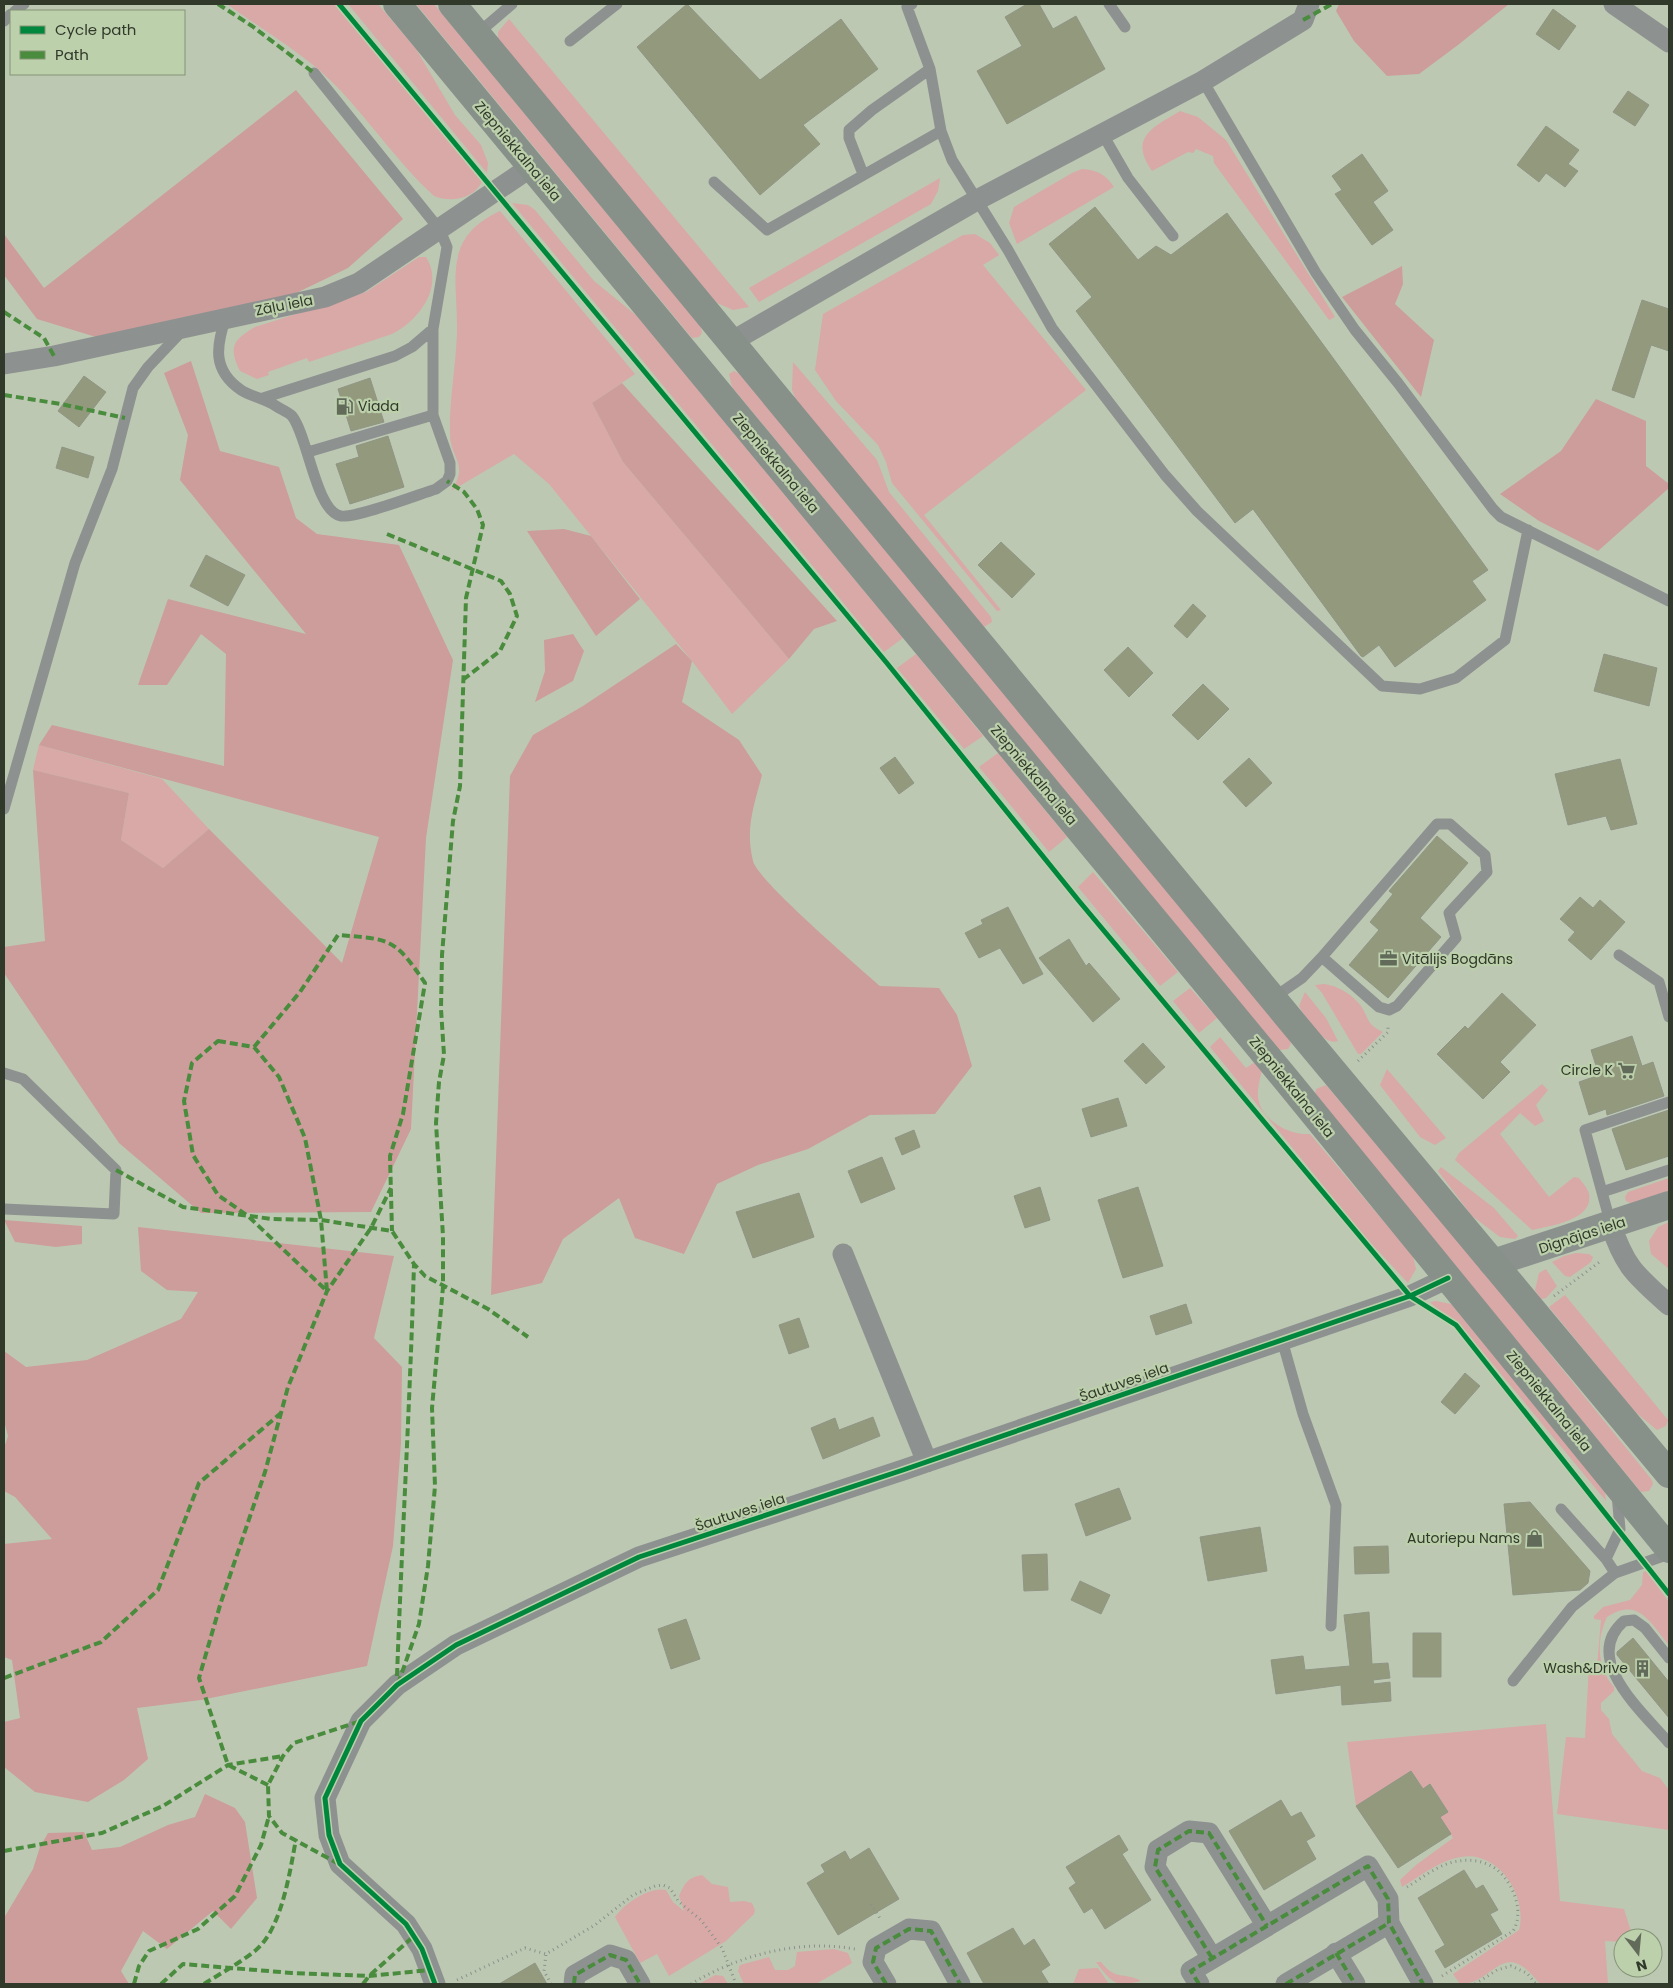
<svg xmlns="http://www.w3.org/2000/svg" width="1673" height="1988" font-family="Poppins,sans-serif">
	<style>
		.green { fill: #d8a9a6 }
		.forest { fill: #cc9d9b }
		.building { fill: #93997d; stroke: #909685 }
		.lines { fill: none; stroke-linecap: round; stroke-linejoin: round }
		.path { stroke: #8b918a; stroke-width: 3; stroke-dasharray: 1 4; stroke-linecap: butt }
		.lane { stroke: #8d9290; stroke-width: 11 }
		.street { stroke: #8d9290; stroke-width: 21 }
		.secondary { stroke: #8b928e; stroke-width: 28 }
		.highway { stroke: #87918a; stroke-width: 28 }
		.quiet { stroke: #4a8c3d; stroke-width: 4; stroke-dasharray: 8 4; stroke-linecap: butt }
		.cycleway-casing { stroke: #bcd0ab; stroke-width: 8 }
		.cycleway { stroke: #00873e; stroke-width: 5 }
		.labels { text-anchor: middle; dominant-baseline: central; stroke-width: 4.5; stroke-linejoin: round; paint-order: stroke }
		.street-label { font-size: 14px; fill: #31392a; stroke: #bcd0ab }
		.poi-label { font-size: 14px; fill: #31392a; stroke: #bcd0ab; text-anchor: end }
	</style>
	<rect width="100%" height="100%" fill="#bdc8b3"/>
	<path class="green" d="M227 4H334L482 182C473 199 451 203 434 196 399 164 372 124 340 90 308 56 264 31 227 4Z
		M348 4H378L416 49 455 115 481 145 488 163 487 173Z
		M416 4H434L701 327 702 333 699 337 692 338Z
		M509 19 749 307 733 310 717 303 498 43V32Z
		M1180 111 1198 117 1226 140 1335 317 1329 320 1214 163 1213 156 1196 149 1193 153 1188 152 1152 171C1128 137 1154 127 1180 111Z
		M1082 169C1097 170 1105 174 1114 187L1017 244 1009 223 1014 207 1072 173Z
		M940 178 938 191 931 204 759 302 749 288Z
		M512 203 528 205 535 210 594 281 637 316 903 638 884 652Z
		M500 211 635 374 592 403 623 462 789 659 732 714 692 661 549 484 514 454 451 491C470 463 450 459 450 434 449 400 456 366 457 332 458 280 441 238 500 211Z
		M975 234 990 243 999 255 983 265 1086 390 924 515 1001 610 997 611 892 483 886 462 878 445 836 401 815 370 823 314 963 235Z
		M419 257H426C445 287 418 321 392 334L309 362 307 358 268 372 269 375 257 379 240 371C228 347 233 340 255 327L366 292Z
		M793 362 877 460 889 492 991 617 992 622 984 627 796 400 792 390Z
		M734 371 740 374 1289 1038 1291 1044 1288 1049 1279 1050 732 387 729 374Z
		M916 654 983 736 964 749 897 668Z
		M39 745 162 779 209 829 163 868 121 840 129 793 33 770Z
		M998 753 1067 837 1049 852 979 767Z
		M1093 872 1178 972 1160 986 1078 887Z
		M1324 984C1338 986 1352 994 1361 1006 1370 1020 1366 1024 1383 1032L1361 1054H1358L1322 993 1315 985Z
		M1190 988 1217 1018 1199 1033 1173 1001Z
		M1305 992 1326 1018 1338 1041C1323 1046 1309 1020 1301 1010L1299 1006Z
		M1220 1037 1246 1068 1255 1062 1262 1070C1260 1079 1257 1089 1258 1098 1262 1121 1289 1135 1310 1134L1413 1256 1416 1269 1408 1283 1367 1239 1210 1047Z
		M1387 1069 1446 1138 1435 1145 1420 1137 1380 1085Z
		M1542 1084 1548 1090 1536 1105 1544 1121 1535 1126 1520 1113 1500 1134 1549 1197 1574 1177 1579 1178C1583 1183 1588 1189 1589 1194 1594 1220 1550 1226 1532 1230L1455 1160 1459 1153Z
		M1326 1085 1465 1249 1652 1480 1653 1484 1649 1491 1641 1492 1315 1095 1316 1089Z
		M1441 1167 1494 1208 1518 1236 1515 1239 1500 1237 1472 1216 1438 1171Z
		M1669 1178V1191L1632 1204 1626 1201 1625 1197 1628 1192Z
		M1669 1222V1269L1651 1254 1649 1241 1658 1227Z
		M1576 1253 1589 1254 1593 1257 1591 1262 1570 1277 1565 1276 1552 1262 1564 1256Z
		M1546 1269 1557 1286 1546 1298 1541 1299 1535 1290 1539 1273Z
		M1565 1295 1668 1420 1666 1426 1657 1430 1634 1411 1549 1307Z
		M1436 1301 1451 1304 1605 1491 1606 1501 1462 1327C1451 1317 1439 1312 1430 1302Z
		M1646 1571 1669 1602V1645C1650 1623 1639 1596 1607 1617 1596 1640 1597 1668 1614 1687V1691L1601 1703V1710L1609 1719 1612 1734 1642 1771 1660 1778 1669 1790V1830L1557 1814 1566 1737 1585 1738 1589 1665 1597 1666 1601 1620 1594 1619V1616L1603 1607 1630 1600 1642 1585 1643 1572Z
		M1546 1724 1560 1901 1624 1909 1633 1938H1623V1942L1605 1941 1608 1984H1540C1502 1935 1495 1984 1460 1984L1453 1974 1519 1930C1528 1896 1498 1850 1461 1857 1440 1860 1419 1877 1402 1887L1400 1880 1416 1865 1453 1838 1440 1817 1448 1812 1431 1785 1423 1789 1411 1771 1356 1806 1347 1742Z
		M702 1875 712 1884 728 1887 730 1902 744 1901 752 1903 755 1910 754 1914 726 1941 669 1976 657 1954 640 1963 615 1917C624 1904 649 1886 666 1890L673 1902 684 1911 679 1896C684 1884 688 1877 702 1875Z
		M834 1949 848 1953 852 1963 816 1984H744L738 1971 740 1965 769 1957 775 1970H788L795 1966 797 1952Z
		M1096 1962H1101C1117 1982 1123 1971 1141 1981 1115 1988 1111 1982 1096 1962Z
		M1098 1968 1109 1984H1073L1079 1969Z
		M715 1975 723 1976 728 1984H699Z"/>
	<path class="forest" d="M1339 4H1509L1458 45 1419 74 1387 76 1354 41 1336 11Z
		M296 90 403 219 348 268 288 297 96 337 37 319 4 275V234L44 288Z
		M1402 266 1403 284 1395 304 1434 340 1421 397 1342 297Z
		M191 361 220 451 279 467 296 518 317 534 399 545 453 660 426 838 411 1129 371 1212 201 1213 119 1143 4 973V947L45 941 33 770 129 793 121 840 163 868 209 829 342 963 379 837 39 745 52 725 224 766 226 654 201 634 167 685H138L168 599 306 634 180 480 188 435 164 373Z
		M622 383 837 621 814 629 789 659 623 462 592 403Z
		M1596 399 1646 421V466L1669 484V488L1598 551 1539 521 1500 494 1561 451Z
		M564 529 591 536 640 599 596 636 527 531Z
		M573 634 584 651 573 681 535 702 545 671 544 640Z
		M676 644 692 661 682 702 739 740 762 775C754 806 745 828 753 861 757 880 859 967 880 986L939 988 957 1015 972 1066 935 1114 870 1115 808 1149 758 1165 717 1184 684 1254 635 1238 619 1198 563 1239 542 1283 491 1295 510 776 533 735 583 706Z
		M4 1220 82 1226V1244L56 1247 15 1242Z
		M138 1227 394 1256 374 1338 402 1367 401 1443 393 1546 367 1666 201 1700 137 1708 148 1759 124 1780 88 1802 35 1792 4 1767V1722L20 1718 12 1660 4 1657V1544L52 1539 15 1497 4 1491V1448L8 1436 4 1421V1351L26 1367 87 1360 181 1319 198 1292 167 1290 141 1271Z
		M205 1794 235 1808 245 1822 257 1898 231 1929 213 1911 167 1949 143 1931 121 1971 129 1984H4V1918L33 1869 40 1847 48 1833 84 1832 92 1850 120 1847 168 1825 195 1817Z"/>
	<path class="building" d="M687 4 760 80 841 19 878 69 803 125 820 144 760 195 637 47Z
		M1027 4H1039L1053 29 1076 16 1105 69 1007 124 977 71 1022 46 1005 17Z
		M1553 9 1576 26 1559 50 1536 34Z
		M1628 91 1649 105 1635 126 1613 112Z
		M1546 126 1579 150 1568 164 1578 171 1565 187 1546 173 1539 182 1517 165Z
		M1362 154 1388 191 1373 202 1393 230 1372 245 1335 194 1342 190 1332 176Z
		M1095 207 1138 260 1156 246 1171 255 1227 213 1488 570 1472 581 1486 600 1395 667 1379 645 1363 657 1361 656 1253 509 1235 523 1076 311 1092 297 1049 244Z
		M1642 300 1669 309V351L1651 345 1634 398 1612 390Z
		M84 376 106 392 79 427 58 411Z
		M370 378 384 422 351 431 338 389Z
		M388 436 404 487 350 504 336 464 359 457 356 446Z
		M62 447 94 457 88 478 56 468Z
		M1001 542 1035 574 1012 598 978 565Z
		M206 555 245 575 228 606 190 586Z
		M1193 604 1206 616 1187 638 1174 626Z
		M1128 647 1153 673 1129 697 1104 670Z
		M1604 654 1657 668 1649 706 1594 691Z
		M1203 684 1229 709 1198 740 1172 715Z
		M895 757 914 783 899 794 880 768Z
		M1249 758 1272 783 1246 807 1223 782Z
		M1620 759 1637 824 1611 830 1606 816 1568 825 1555 774Z
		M1437 836 1468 863 1420 918 1441 937 1388 998 1349 965 1379 930 1370 922 1393 894 1389 891Z
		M1580 897 1593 908 1600 900 1625 922 1591 960 1568 940 1575 932 1560 919Z
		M1008 907 1043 974 1023 984 1000 948 979 958 965 933 983 924 981 920Z
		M1069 939 1086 966 1089 963 1120 999 1093 1022 1039 958Z
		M1502 993 1536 1025 1500 1062 1510 1072 1483 1099 1437 1054 1465 1026 1468 1029Z
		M1632 1036 1642 1066 1653 1062 1664 1096 1607 1115 1606 1109 1589 1115 1579 1082 1599 1075 1591 1050Z
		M1143 1043 1165 1067 1146 1084 1124 1061Z
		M1118 1098 1127 1126 1091 1137 1082 1109Z
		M1669 1110V1156L1626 1170 1612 1129Z
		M914 1130 920 1147 902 1155 895 1138Z
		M882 1157 895 1189 861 1203 848 1171Z
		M1040 1187 1050 1220 1025 1228 1014 1196Z
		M1138 1187 1163 1266 1123 1278 1098 1200Z
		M799 1193 814 1237 753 1258 736 1212Z
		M1186 1304 1192 1323 1156 1335 1150 1316Z
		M799 1318 809 1347 789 1354 779 1325Z
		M1465 1373 1480 1386 1455 1414 1441 1402Z
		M873 1417 880 1436 823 1459 811 1428 835 1418 839 1430Z
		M1119 1488 1131 1519 1086 1536 1075 1504Z
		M1530 1502 1590 1571 1588 1583 1580 1590 1513 1595 1504 1504Z
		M1260 1527 1267 1571 1208 1581 1200 1537Z
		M1388 1546 1389 1573 1355 1574 1354 1547Z
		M1047 1554 1048 1590 1024 1591 1022 1555Z
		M1080 1581 1110 1595 1101 1614 1071 1600Z
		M1369 1612 1372 1664 1388 1663 1390 1678 1373 1680 1374 1684 1390 1682 1391 1701 1342 1705 1341 1685 1276 1694 1271 1660 1303 1656 1305 1670 1350 1666 1344 1615Z
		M686 1619 700 1659 671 1669 658 1629Z
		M1413 1633H1441V1677H1413Z
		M1633 1638 1669 1682V1718L1617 1655V1652Z
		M1411 1771 1423 1789 1430 1784 1448 1812 1440 1817 1451 1834 1398 1868 1356 1806Z
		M1281 1800 1291 1817 1301 1812 1315 1836 1306 1841 1316 1859 1264 1890 1229 1831Z
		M1119 1835 1128 1850 1122 1854 1151 1900 1105 1929 1092 1908 1084 1913 1069 1888 1076 1883 1066 1867Z
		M869 1848 899 1899 838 1935 807 1883 825 1872 821 1865 845 1851 850 1860Z
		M1464 1870 1476 1889 1483 1885 1498 1910 1490 1914 1502 1934 1445 1968 1435 1951 1445 1945 1418 1898Z
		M1013 1928 1024 1946 1034 1939 1050 1965 1041 1971 1049 1984H984L967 1953Z
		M535 1963 547 1984H499Z"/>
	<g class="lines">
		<path class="path" d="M1358 1061 1388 1032V1027
			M1554 1296 1601 1261
			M1407 1887C1422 1878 1440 1863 1459 1861 1471 1859 1485 1861 1496 1869 1513 1882 1525 1912 1513 1931L1442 1976
			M871 1904 881 1920
			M457 1980 525 1948 546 1954
			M551 1984 544 1971 546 1954 595 1925 633 1895 655 1886 663 1885 670 1888 679 1902 701 1920 722 1948 736 1984
			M691 1984C739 1955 799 1939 855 1949
			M1475 1984 1497 1970 1511 1966 1527 1973 1536 1984"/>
		<path class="lane" d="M912 4 907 7 930 69 941 131 952 160 1008 250 1052 328 1165 475 1197 511 1382 686 1420 689 1456 678 1505 640 1528 530
			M1109 4 1125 27
			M15 11 24 4
			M4 21 11 14
			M477 34 512 4
			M570 41 617 4
			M1203 81 1316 273 1355 330 1398 383 1493 509 1501 517 1669 601
			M1102 133 1128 178 1173 236
			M863 174 849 138V130L872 110 930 69
			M714 182 767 230 941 131
			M226 317C216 346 212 370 241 390 250 396 265 399 276 406 280 409 288 412 292 416 308 436 316 512 341 516 357 518 417 495 436 489L447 481 450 474V463L433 415V329L447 247 440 230 314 73
			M263 398 395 356 412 347 433 329
			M308 452 433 415
			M4 809 75 563 112 469 133 388 148 367 183 330
			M1437 824H1450L1485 855 1487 872 1449 913 1456 938 1397 1006 1389 1010 1379 1007 1322 957Z
			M1619 955 1659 982 1669 1017
			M1273 998 1302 978 1322 957
			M4 1073 23 1079 116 1170 114 1214 4 1209
			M1602 1192 1669 1170
			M1611 1225 1585 1130 1669 1102
			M1282 1340 1303 1414 1336 1505 1331 1626
			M1561 1509 1606 1559 1615 1573 1669 1554
			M1606 1559 1620 1529 1617 1494
			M1669 1658 1645 1628 1634 1620 1624 1621C1580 1659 1644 1713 1669 1743
			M1513 1681 1572 1607 1615 1573"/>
		<path class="street" d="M1614 4 1669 42
			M731 342 977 200 1203 81 1303 20 1309 4
			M4 364 54 356 325 297 359 283 531 167
			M1611 1225C1625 1268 1637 1276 1669 1305
			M843 1254 927 1462
			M1336 1953 1355 1984
			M1212 1958 1155 1867 1158 1850 1189 1831 1209 1833 1267 1926
			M435 1984 422 1949 406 1924 340 1864 329 1835 325 1798 361 1721 397 1685 456 1645 639 1557 903 1470 1410 1296 1448 1278
			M574 1984 575 1975 610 1955 626 1960 640 1984
			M886 1984 873 1962 876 1948 909 1929 931 1931 960 1984
			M1199 1984 1191 1971 1368 1866 1388 1899 1389 1923 1423 1984
			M1286 1984 1389 1923"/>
		<path class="secondary" d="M1493 1263 1669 1205"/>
		<path class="highway" d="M397 4 1289 1083 1669 1549
			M452 4 1288 1017 1669 1474"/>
		<path class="quiet" d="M218 4 252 26 314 73
			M1303 20 1332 4
			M4 312 44 338 54 356
			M4 395 61 404 125 418
			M387 534 501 581 510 594 517 616 500 651 464 679
			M218 1041 254 1047 279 1077 305 1138 321 1220 327 1291 248 1216 218 1195 193 1155 184 1101 192 1063Z
			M254 1047 300 992 338 935C392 939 395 939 425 983L403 1114 390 1156 392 1231
			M116 1170 183 1207 272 1219 321 1220 392 1231 414 1264 425 1276 488 1309 528 1337
			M397 1676C402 1539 410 1402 414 1264
			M4 1678 101 1642 158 1590 199 1483 281 1413
			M398 1684 419 1624 428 1566 435 1486 432 1408 443 1287V1236L436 1123 439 1082 444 1055 441 1009 442 955 453 821 460 786 466 598 483 525 477 509 464 492 447 481
			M268 1785 228 1765 199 1678 221 1602 265 1472 288 1387 327 1291 371 1228 391 1188
			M4 1851 102 1833 163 1806 228 1765 283 1756
			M339 1864 282 1833 269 1816 268 1785 283 1756 294 1743 361 1721
			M1336 1953 1355 1984
			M1212 1958 1155 1867 1158 1850 1189 1831 1209 1833 1267 1926
			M134 1984 139 1966 149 1951 198 1929 235 1896 261 1845 269 1816
			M161 1984 183 1964 292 1973 369 1976 430 1970
			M204 1984C221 1973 240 1963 256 1950 282 1928 290 1871 296 1839
			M363 1984 369 1976 414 1936
			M574 1984 575 1975 610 1955 626 1960 640 1984
			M886 1984 873 1962 876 1948 909 1929 931 1931 960 1984
			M1199 1984 1191 1971 1368 1866 1388 1899 1389 1923 1423 1984
			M1286 1984 1389 1923"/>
		<defs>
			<path id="cycleway" d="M339 4 886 662 1079 901 1410 1296 1456 1325 1669 1594
				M435 1984 422 1949 406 1924 340 1864 329 1835 325 1798 361 1721 397 1685 456 1645 639 1557 903 1470 1410 1296 1448 1278"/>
		</defs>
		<use href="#cycleway" class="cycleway-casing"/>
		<use href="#cycleway" class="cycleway"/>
	</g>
	<defs>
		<symbol id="fuel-bare" viewBox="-9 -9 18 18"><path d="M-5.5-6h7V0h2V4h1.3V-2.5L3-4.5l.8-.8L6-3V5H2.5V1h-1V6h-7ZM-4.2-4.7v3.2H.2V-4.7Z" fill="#626b5a" stroke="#bcd0ab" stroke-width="2.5" paint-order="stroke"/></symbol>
		<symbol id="office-bare" viewBox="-9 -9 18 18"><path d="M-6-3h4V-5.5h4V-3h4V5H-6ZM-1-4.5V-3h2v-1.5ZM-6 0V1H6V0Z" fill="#626b5a" stroke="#bcd0ab" stroke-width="2.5" paint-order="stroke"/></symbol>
		<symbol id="supermarket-bare" viewBox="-9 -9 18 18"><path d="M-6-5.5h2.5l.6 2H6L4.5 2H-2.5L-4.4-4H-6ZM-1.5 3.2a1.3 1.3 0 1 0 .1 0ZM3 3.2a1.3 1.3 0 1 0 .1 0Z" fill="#626b5a" stroke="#bcd0ab" stroke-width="2.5" paint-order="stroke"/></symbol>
		<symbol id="shop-bare" viewBox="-9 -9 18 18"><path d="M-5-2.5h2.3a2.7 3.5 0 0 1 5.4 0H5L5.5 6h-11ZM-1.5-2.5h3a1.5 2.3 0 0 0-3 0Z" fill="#626b5a" stroke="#bcd0ab" stroke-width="2.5" paint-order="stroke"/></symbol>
		<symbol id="building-bare" viewBox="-9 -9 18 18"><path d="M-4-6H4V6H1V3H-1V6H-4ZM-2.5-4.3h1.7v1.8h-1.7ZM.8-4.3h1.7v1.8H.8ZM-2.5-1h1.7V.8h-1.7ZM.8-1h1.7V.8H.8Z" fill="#626b5a" stroke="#bcd0ab" stroke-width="2.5" paint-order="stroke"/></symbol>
	</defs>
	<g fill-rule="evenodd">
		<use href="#fuel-bare" x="332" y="394" width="25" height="25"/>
		<use href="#office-bare" x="1376" y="946" width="25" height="25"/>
		<use href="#supermarket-bare" x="1614" y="1058" width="25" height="25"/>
		<use href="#shop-bare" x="1522" y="1526" width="25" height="25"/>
		<use href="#building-bare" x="1630" y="1656" width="25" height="25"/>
	</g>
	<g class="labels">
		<g class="street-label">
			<text transform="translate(518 151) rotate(50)">Ziepniekkalna iela</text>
			<text transform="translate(284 305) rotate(-11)">Zāļu iela</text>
			<text transform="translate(776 463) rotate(50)">Ziepniekkalna iela</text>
			<text transform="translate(1034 775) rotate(50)">Ziepniekkalna iela</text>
			<text transform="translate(1292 1087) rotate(51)">Ziepniekkalna iela</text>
			<text transform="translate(1582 1235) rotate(-18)">Dignājas iela</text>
			<text transform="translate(1124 1382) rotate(-19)">Šautuves iela</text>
			<text transform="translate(1549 1401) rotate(51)">Ziepniekkalna iela</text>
			<text transform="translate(740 1512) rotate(-18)">Šautuves iela</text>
		</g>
		<g class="poi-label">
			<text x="358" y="406" text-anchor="start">Viada</text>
			<text x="1402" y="959" text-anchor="start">Vitālijs Bogdāns</text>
			<text x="1613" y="1070">Circle K</text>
			<text x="1520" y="1538">Autoriepu Nams</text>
			<text x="1628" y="1668">Wash&amp;Drive</text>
		</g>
	</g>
	<rect width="1673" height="1988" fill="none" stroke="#31392a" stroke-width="10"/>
	<rect x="10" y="10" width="175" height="65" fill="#bcd0ab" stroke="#849477"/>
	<rect x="20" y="26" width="25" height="8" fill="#00873e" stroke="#849477"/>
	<text x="55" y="35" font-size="15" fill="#31392a">Cycle path</text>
	<rect x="20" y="51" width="25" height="8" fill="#4a8c3d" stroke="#849477"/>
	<text x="55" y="60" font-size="15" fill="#31392a">Path</text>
	<g transform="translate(1638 1953) rotate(164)"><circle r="24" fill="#bcd0ab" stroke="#849477"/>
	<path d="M0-4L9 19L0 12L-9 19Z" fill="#626b5a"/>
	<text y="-8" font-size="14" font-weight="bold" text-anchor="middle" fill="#31392a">N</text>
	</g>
</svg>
